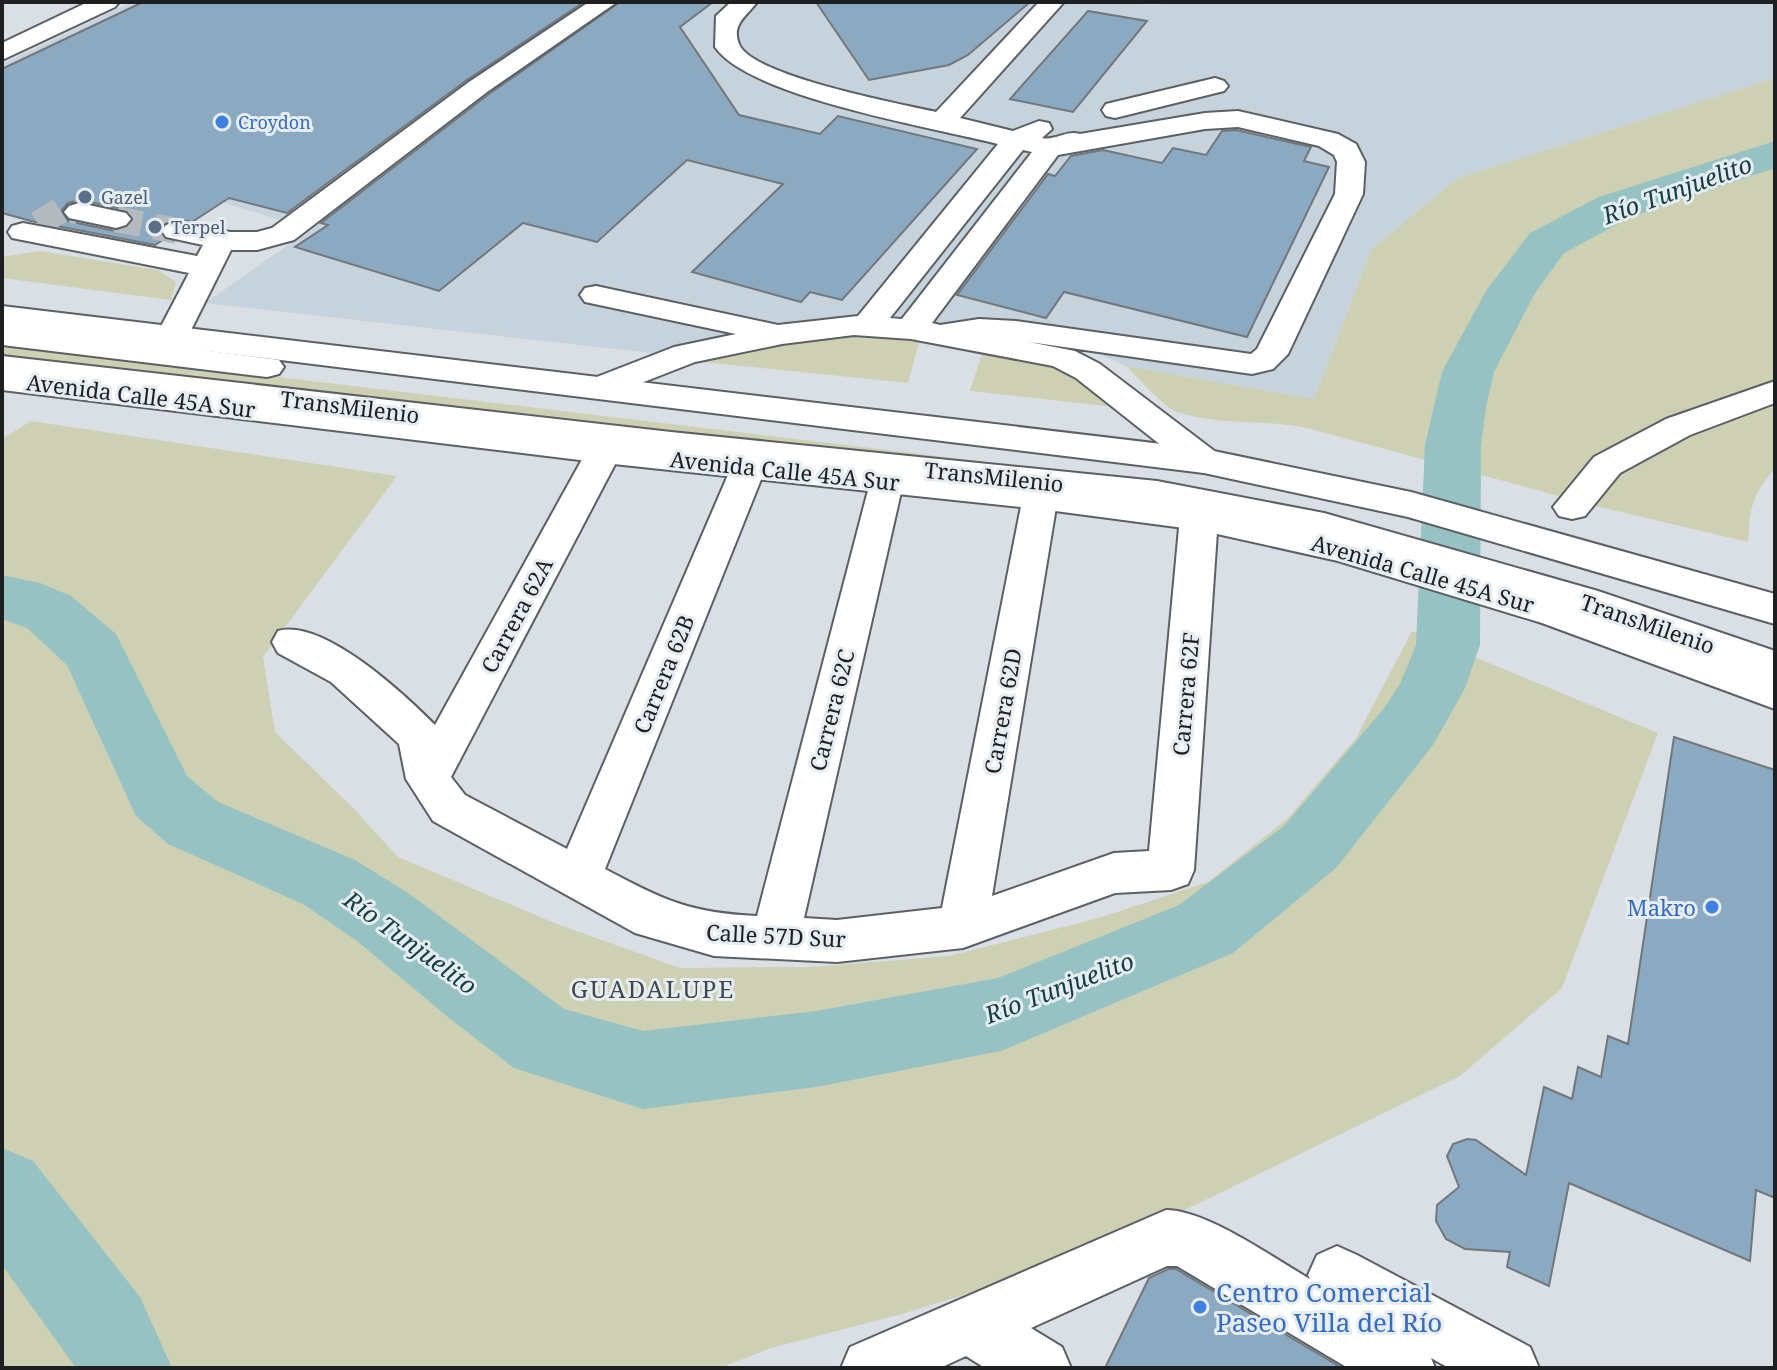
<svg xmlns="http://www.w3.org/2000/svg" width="1777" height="1370" font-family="'Noto Serif',serif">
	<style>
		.built { fill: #c6d3dc }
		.green { fill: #cdd0b2 }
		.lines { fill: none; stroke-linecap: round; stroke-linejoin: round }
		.river { fill: #96c2c3; fill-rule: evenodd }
		.building { fill: #8ba9c0; stroke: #72777c; stroke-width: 2; fill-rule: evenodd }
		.minor-tunnel { stroke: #b3b9be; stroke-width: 26; stroke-dasharray: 26 13; stroke-linecap: butt }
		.minor-casing { stroke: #5a6064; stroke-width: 4 }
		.highway-casing { stroke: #5a6064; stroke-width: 4 }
		.minor { fill: #fff; fill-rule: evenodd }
		.highway { fill: #fff; fill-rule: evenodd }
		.shop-dot { fill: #3f7fe0; stroke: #e6edf2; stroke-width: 3 }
		.service-dot { fill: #5c6f8a; stroke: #e6edf2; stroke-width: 3 }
		.labels { text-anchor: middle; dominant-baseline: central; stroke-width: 6; stroke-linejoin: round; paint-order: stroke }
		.far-shop-label { font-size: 18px; fill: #366cbe; stroke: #e6edf2; text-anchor: start }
		.far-service-label { font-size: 18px; fill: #4e5e75; stroke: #e6edf2; text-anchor: start }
		.street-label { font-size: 22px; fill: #1d1f21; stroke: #e6edf2 }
		.shop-label { font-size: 22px; fill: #366cbe; stroke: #e6edf2; text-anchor: end }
		.water-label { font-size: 24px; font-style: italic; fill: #153f41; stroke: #e6edf2 }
		.neighbourhood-label { font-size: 24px; letter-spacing: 2px; fill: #42474b; stroke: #e6edf2 }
		.near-shop-label { font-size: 26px; fill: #366cbe; stroke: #e6edf2; text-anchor: start }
	</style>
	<rect width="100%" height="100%" fill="#d9dfe5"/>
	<path class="built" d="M132 2H1098L1152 5 1195 2H1775V78L1458 178 1371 250 1314 399 1126 366 1070 341 850 315 651 353 205 303 311 229 57 153 2 183V64Z"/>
	<path class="green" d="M1775 78V469C1751 495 1750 509 1748 542L1596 506 1307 428C1266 419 1218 426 1177 412 1163 407 1138 377 1126 366L1314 399 1371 250 1458 178Z
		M40 251 158 270 176 282 171 300 2 278V257Z
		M860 335 919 342 908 383 704 362 825 336Z
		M2 344 1046 469 1045 475 2 357Z
		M983 351 1044 360 1079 375 1124 408 970 391Z
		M31 421 397 476 263 657 275 732 354 809 398 857 557 924 680 968 811 967 949 956 1099 918 1208 882 1287 819 1356 738 1412 631 1658 733 1562 988 1460 1076 1160 1222 1018 1278 902 1314 771 1348 720 1368H2V439Z"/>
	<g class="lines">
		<path class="river" d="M1775 141V168L1631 217 1564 253 1535 293 1494 372 1486 407 1481 445 1480 645 1465 688 1433 745 1336 868 1233 953 1001 1051 816 1087 643 1109 514 1068 449 1018 357 941 303 904 168 844 136 816 67 665 27 628 2 619V575L40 583 71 596 116 634 187 776 218 802 355 860 411 895 564 1009 643 1031 816 1011 998 978 1179 905 1284 826 1385 707 1401 682 1416 645 1425 445 1442 372 1486 291 1530 233 1599 197Z
			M2 1148 33 1161 140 1297 172 1368H76L2 1265Z"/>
	</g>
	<path class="building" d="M143 2H584L467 80 287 213 229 198 192 222 178 219 165 222 160 229 164 239 155 245 31 221 2 213V69ZM80 200 127 210 133 221 127 228 115 231 68 221 62 210 68 203Z
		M620 2H713L680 27 739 115 820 134 838 116 977 149 842 300 810 292 801 302 692 272 783 184 687 160 597 242 523 223 439 291 295 247 328 225 321 223 489 94Z
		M816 2H1030L968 55 949 65 869 80Z
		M1088 11 1147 21 1073 112 1010 99Z
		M1236 130 1311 147 1304 161 1329 167 1247 337 1064 292 1046 318 957 295 1048 174 1055 176 1071 156 1103 150 1162 163 1173 148 1206 155 1222 131Z
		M1674 737 1775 770V1198L1756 1190 1750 1261 1569 1183 1549 1286 1507 1267 1510 1252 1465 1249 1446 1239 1436 1221 1437 1205 1459 1187 1447 1156 1453 1144 1467 1139 1476 1140 1526 1175 1544 1087 1572 1099 1578 1067 1601 1077 1608 1036 1628 1044Z
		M1168 1269H1176L1342 1368H1105L1149 1278Z"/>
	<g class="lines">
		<path class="minor-tunnel" d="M116 219 177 231
			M38 224 64 208 79 212"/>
		<defs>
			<path id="minor" d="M88 2H119L115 7 2 60V43Z
				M589 2H617L487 92 294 240 257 250H231L188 336 184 343 172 346 279 360 284 367 279 374 267 377 2 345V325L171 345 160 343 156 336 189 273 12 238 8 232 12 226 23 223 197 256 203 245 166 237 162 231 166 225 177 222 230 232H257L272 228 469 82Z
				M731 2H757C747 16 731 24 739 44 751 76 901 104 936 112L1039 2H1064L960 118 1013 131 1039 121 1049 123 1052 129 1042 138C1055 141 1066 130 1080 134L1205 113 1238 111 1338 134 1356 144 1365 162 1363 194 1288 354 1273 369 1252 374 1029 342 1075 351 1100 364 1217 453 1222 461 1217 469 1204 473 1191 469 1076 378 1053 366 911 339 854 335 782 344 695 362 613 394 601 397 589 394 584 387 589 380 674 347 736 334 585 302 580 295 585 288 596 286 778 325 858 316 998 144C935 128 749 97 715 47L716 16ZM1238 127 1319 146 1334 155 1337 162 1335 194 1257 349 1251 354 1016 321 979 319 940 325 932 323 1058 155 1205 129ZM1023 150 1032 152 902 319 890 318Z
				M1215 78 1224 81 1228 86 1224 91 1115 118 1106 116 1102 110 1106 104Z
				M79 203 126 213 131 219 126 225 116 228 69 218 64 212 69 206Z
				M2 356 671 432 1157 481 1324 513 1598 591 1775 651V682L1571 611 1322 538 1218 517 1194 870 1188 884 1171 890 1115 893 963 948 837 962 714 956 635 933 433 821 406 779 399 744 331 682 278 653 272 642 278 631C323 618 404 694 435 725L590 445 2 376ZM620 448 734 461 567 849 465 795 451 777 622 451ZM764 464 872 475 757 916C690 913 663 900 605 869L766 467ZM904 479 1024 491 942 908 837 920 804 918ZM1058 495 1184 511 1180 517 1149 851 1114 853 992 896Z
				M1775 381V403L1690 435 1620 473 1585 516 1572 519 1559 516 1553 507 1594 457 1666 419Z
				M1166 1210C1207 1210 1273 1258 1310 1279L1308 1275 1317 1255 1337 1246 1357 1255 1530 1347 1539 1368H1449L1431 1358 1435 1368H1348L1177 1266H1167L1031 1328 1062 1347 1071 1368H985L966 1356 940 1368H841L850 1347Z"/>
			<path id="highway" d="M2 306 1204 449 1411 492 1775 594V624L1408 517 1204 473 2 326Z
				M2 368 604 439 1040 483 1199 504 1341 534 1557 597 1775 675V709L1542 623 1338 561 1199 530 1040 509 604 463 2 390Z"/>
		</defs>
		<use href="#minor" class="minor-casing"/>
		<use href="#highway" class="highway-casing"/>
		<use href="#minor" class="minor"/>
		<use href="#highway" class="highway"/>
	</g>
	<g class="shop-dot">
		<circle cx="222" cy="122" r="8"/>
		<circle cx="1712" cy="907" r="8"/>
		<circle cx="1200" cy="1307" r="8"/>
	</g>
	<g class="service-dot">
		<circle cx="85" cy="197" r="8"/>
		<circle cx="155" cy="227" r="8"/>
	</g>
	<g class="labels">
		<g class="far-shop-label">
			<text x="238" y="122">Croydon</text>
		</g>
		<g class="far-service-label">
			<text x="101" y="197">Gazel</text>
			<text x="171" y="227">Terpel</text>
		</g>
		<g class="street-label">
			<text transform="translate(141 395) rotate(7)">Avenida Calle 45A Sur</text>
			<text transform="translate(350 406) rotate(7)">TransMilenio</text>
			<text transform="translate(785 470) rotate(6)">Avenida Calle 45A Sur</text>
			<text transform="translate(994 476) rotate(6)">TransMilenio</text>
			<text transform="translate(1423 573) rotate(16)">Avenida Calle 45A Sur</text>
			<text transform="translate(516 615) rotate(-62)">Carrera 62A</text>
			<text transform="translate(1648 623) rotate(19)">TransMilenio</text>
			<text transform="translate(663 674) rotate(-68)">Carrera 62B</text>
			<text transform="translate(1185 694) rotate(-85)">Carrera 62F</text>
			<text transform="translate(831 710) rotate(-76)">Carrera 62C</text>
			<text transform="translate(1002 711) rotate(-80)">Carrera 62D</text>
			<text transform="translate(776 935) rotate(3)">Calle 57D Sur</text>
		</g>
		<g class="shop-label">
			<text x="1696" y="907">Makro</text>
		</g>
		<g class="water-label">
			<text transform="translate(1677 189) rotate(-20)">Río Tunjuelito</text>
			<text transform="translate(411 942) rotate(36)">Río Tunjuelito</text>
			<text transform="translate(1059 987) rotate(-21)">Río Tunjuelito</text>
		</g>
		<g class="neighbourhood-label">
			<text x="653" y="988">GUADALUPE</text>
		</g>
		<g class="near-shop-label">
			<text x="1216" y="1292">Centro Comercial<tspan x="1216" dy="30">Paseo Villa del Río</tspan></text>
		</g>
	</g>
	<rect width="1777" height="1370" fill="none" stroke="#1d1f21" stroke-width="8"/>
</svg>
